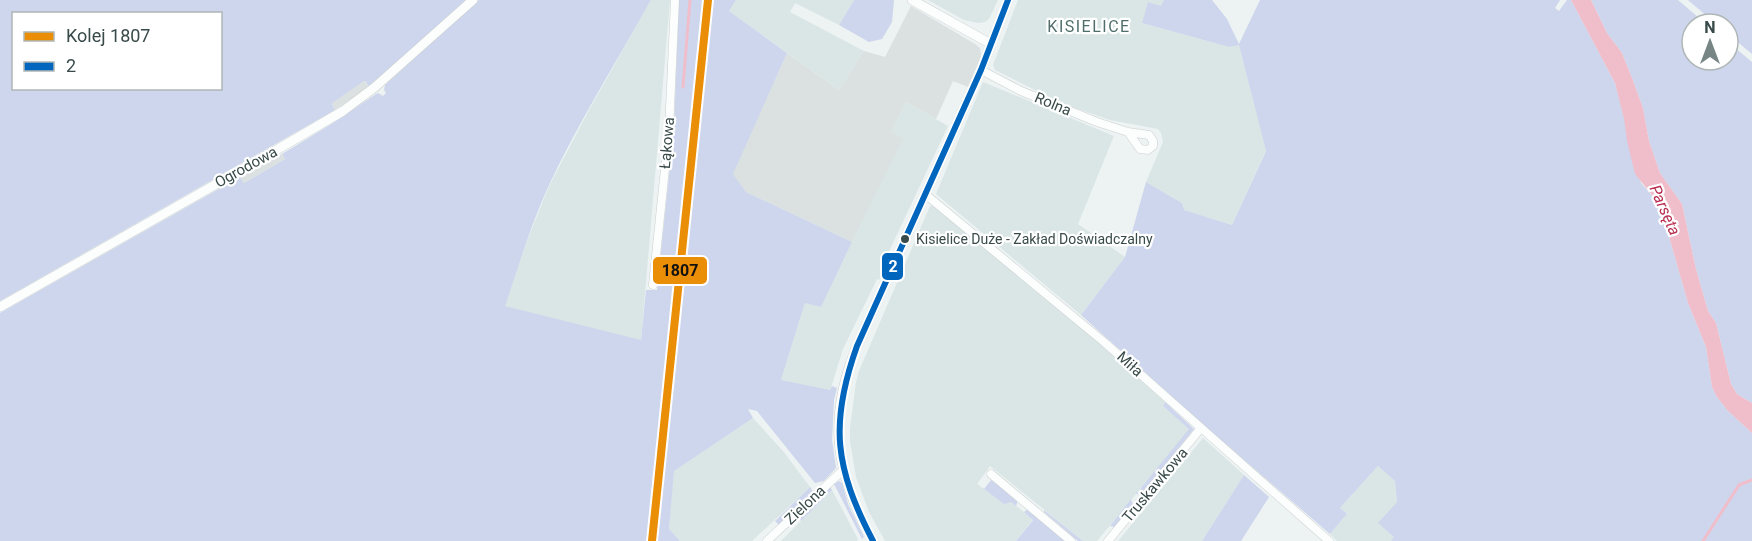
<svg xmlns="http://www.w3.org/2000/svg" width="1752" height="541" font-family="Roboto,sans-serif">
	<style>
		.residential { fill: #dae6e6 }
		.industrial { fill: #dae1e0 }
		.green { fill: #cdd6ed; fill-rule: evenodd }
		.parking { fill: #dbe0e0 }
		.water { fill: #f0becb }
		.lines { fill: none; stroke-linecap: round; stroke-linejoin: round }
		.stream { stroke: #f0becb; stroke-width: 3 }
		.minor-casing { stroke: #cbd0d0; stroke-width: 9 }
		.tertiary-casing { stroke: #cbd0d0; stroke-width: 10 }
		.minor { stroke: #fcfdfd; stroke-width: 8 }
		.tertiary { stroke: #fcfdfd; stroke-width: 9 }
		.bus-1-casing { stroke: #fff; stroke-width: 10 }
		.bus-1 { stroke: #0065bd; stroke-width: 6 }
		.rail-1-casing { stroke: #fff; stroke-width: 12 }
		.rail-1 { stroke: #eb8e07; stroke-width: 8 }
		.bus-dot { fill: #384a49; stroke: #fff; stroke-width: 2 }
		.labels { text-anchor: middle; dominant-baseline: central; stroke-width: 4.5; stroke-linejoin: round; paint-order: stroke }
		.bus-label { font-size: 14px; fill: #384a49; stroke: #fff; text-anchor: start }
		.street-label { font-size: 15px; fill: #384a49; stroke: #fff }
		.neighbourhood-label { font-size: 16px; letter-spacing: 1.5px; fill: #4f6d6b; stroke: #fff }
		.water-label { font-size: 16px; font-style: italic; fill: #b82f50; stroke: #fff }
		.line-badge { stroke: #fff; stroke-width: 2 }
		.badge-label { font-size: 16px; text-anchor: middle; font-weight: bold; fill: #fff }
		.pale-badge-label { font-size: 16px; text-anchor: middle; font-weight: bold; fill: #111 }
	</style>
	<rect width="100%" height="100%" fill="#edf2f2"/>
	<path class="residential" d="M651 0H670L641 341 504 306 527 241 549 186 589 110Z
		M736 0H854L839 25 795 3 790 12 864 51 839 90 729 11Z
		M928 0H998L989 19 985 22 978 23 964 20Z
		M1018 0H1164L1162 6 1142 23 1229 47 1239 44 1266 150 1232 225 1183 210 1182 203 1146 182 1163 142 1161 133 1158 129 1110 120 1061 103 995 70 993 65Z
		M983 82 1114 136 1078 224 1125 257 1081 315 936 194Z
		M906 102 948 126 885 260 888 261 879 280 877 279 843 349 830 391 781 380 805 303 821 306 902 139 891 132Z
		M930 206H933L1106 349 1165 402 1163 406 1190 429 1097 541H1083L990 466 977 484 1004 503 1011 502 1033 519 1016 541H885L869 512 856 477 850 441V428L856 382 859 371Z
		M753 418 783 451 810 487 752 541H680L669 530 673 471Z
		M1203 438 1244 475 1202 541H1118Z
		M1378 466 1395 481 1397 502 1395 537 1391 541H1337L1330 534 1347 514 1340 508Z
		M832 490 858 539 857 541H781Z"/>
	<path class="industrial" d="M911 6 975 44 980 48 981 57 968 87 953 81 936 119 906 102 891 132 903 139 852 242 746 192 732 174 787 53 839 90 864 51 885 57Z"/>
	<path class="green" d="M0 0H466L382 77 369 87 365 81 332 104 335 110 0 301ZM14 14H220V88H14Z
		M479 0H651C617 61 579 121 549 185 531 224 519 265 505 306L641 340 646 290H657L674 128 679 0H705L648 541H0V313L240 177 244 183 285 159 282 154 333 123 376 94 378 93 383 96 386 93 384 90 385 85Z
		M711 0H736L729 11 787 53 733 174 746 192 852 242 821 307 805 303 781 380 830 390 832 386 837 388 834 400 832 440 836 468 824 481 815 483 757 411 748 409 753 418 674 471 669 529 680 541H657Z
		M854 0H894L892 22 882 39 869 42 839 25Z
		M1164 0H1212L1227 19 1239 44 1260 0H1560L1555 8 1559 11 1567 0H1571L1615 83 1641 183 1656 200 1666 226 1688 303 1706 347 1712 387 1717 397 1728 411 1752 433V541H1391L1394 537 1378 523 1397 502 1395 481 1378 466 1340 508 1347 514 1330 534 1206 427 1081 315 1125 257 1146 182 1182 203 1184 210 1232 225 1266 151 1239 45 1229 47 1142 23 1148 2 1161 6Z
		M1591 0H1678L1706 24H1692V60H1728V42L1752 62V403L1737 394 1731 384 1716 323 1708 311 1696 269 1682 204 1660 173 1649 141 1643 108 1632 78 1622 53 1607 33Z
		M1688 0H1752V54L1728 34V24H1716Z
		M1165 402 1194 429 1141 495 1136 494 1189 429 1163 406Z
		M1244 475 1269 497 1241 541H1202Z
		M991 480 1018 501 1016 506 1011 502 1004 504 984 489Z
		M839 481 842 483 848 504 864 537 862 539 834 484Z
		M810 487 814 493 779 525 775 521Z
		M830 487 832 490 801 521 799 517Z
		M1131 499 1133 506 1115 527 1110 526Z
		M1028 509 1066 541H1016L1033 520 1024 512Z
		M1044 510 1083 541H1078L1044 512Z"/>
	<path class="parking" d="M364 81 369 87 335 110 332 103Z
		M282 154 285 159 244 183 240 177Z"/>
	<path class="water" d="M1571 0H1591L1607 33 1622 53 1632 78 1643 108 1649 141 1660 173 1682 204 1696 269 1708 311 1716 323 1731 384 1737 394 1752 403V433L1728 411 1717 397 1712 387 1706 347 1688 303 1666 226 1656 200 1635 174 1627 141 1624 119 1615 83Z"/>
	<g class="lines">
		<path class="stream" d="M683 87 690 0
			M1703 541 1739 485 1752 480"/>
		<defs>
			<path id="minor" d="M981 70 1021 91 1097 122 1128 132 1149 135 1153 141V146L1148 150 1140 149 1128 132
				M925 194 1104 342 1329 541
				M653 285 669 130 675 0
				M991 474 1071 541
				M767 541 843 470
				M1108 541 1201 428"/>
			<path id="tertiary" d="M912 0 991 44
				M0 307 285 145 343 111 375 87 473 0
				M873 541C835 474 827 418 857 346L981 70 1008 0"/>
		</defs>
		<use href="#minor" class="minor-casing"/>
		<use href="#tertiary" class="tertiary-casing"/>
		<use href="#minor" class="minor"/>
		<use href="#tertiary" class="tertiary"/>
		<defs>
			<path id="bus-1" d="M873 541C835 468 829 424 857 346L981 70 1008 0"/>
		</defs>
		<use href="#bus-1" class="bus-1-casing"/>
		<use href="#bus-1" class="bus-1"/>
		<defs>
			<path id="rail-1" d="M652 541 708 0"/>
		</defs>
		<use href="#rail-1" class="rail-1-casing"/>
		<use href="#rail-1" class="rail-1"/>
	</g>
	<circle class="bus-dot" cx="905" cy="239" r="5"/>
	<g class="labels">
		<g class="bus-label">
			<text x="916" y="239">Kisielice Duże - Zakład Doświadczalny</text>
		</g>
		<g class="street-label">
			<text transform="translate(1053 104) rotate(23)">Rolna</text>
			<text transform="translate(667 143) rotate(-85)">Łąkowa</text>
			<text transform="translate(246 167) rotate(-29)">Ogrodowa</text>
			<text transform="translate(1130 364) rotate(42)">Miła</text>
			<text transform="translate(1155 485) rotate(-50)">Truskawkowa</text>
			<text transform="translate(805 505) rotate(-43)">Zielona</text>
		</g>
		<g class="neighbourhood-label">
			<text x="1089" y="26">KISIELICE</text>
		</g>
		<g class="water-label">
			<text transform="translate(1665 210) rotate(66)">Parsęta</text>
		</g>
	</g>
	<g class="line-badge">
		<rect x="881" y="252" width="23" height="29" rx="6" fill="#0065bd"/>
		<rect x="652" y="256" width="56" height="29" rx="6" fill="#eb8e07"/>
	</g>
	<g class="badge-label">
		<text x="893" y="272">2</text>
	</g>
	<g class="pale-badge-label">
		<text x="680" y="276">1807</text>
	</g>
	<rect x="12" y="12" width="210" height="78" fill="#ffffff" stroke="#afb7b6" stroke-width="1.5"/>
	<rect x="24" y="32" width="30" height="9" fill="#eb8e07" stroke="#afb7b6" stroke-width="1.5"/>
	<text x="66" y="42" font-size="18" fill="#384a49">Kolej 1807</text>
	<rect x="24" y="62" width="30" height="9" fill="#0065bd" stroke="#afb7b6" stroke-width="1.5"/>
	<text x="66" y="72" font-size="18" fill="#384a49">2</text>
	<g transform="translate(1710 42)"><circle r="28" fill="#ffffff" stroke="#afb7b6" stroke-width="1.5"/>
	<path d="M0-4.5L10 22L0 15L-10 22Z" fill="#778584"/>
	<text y="-9" font-size="16" font-weight="bold" text-anchor="middle" fill="#384a49">N</text>
	</g>
</svg>
